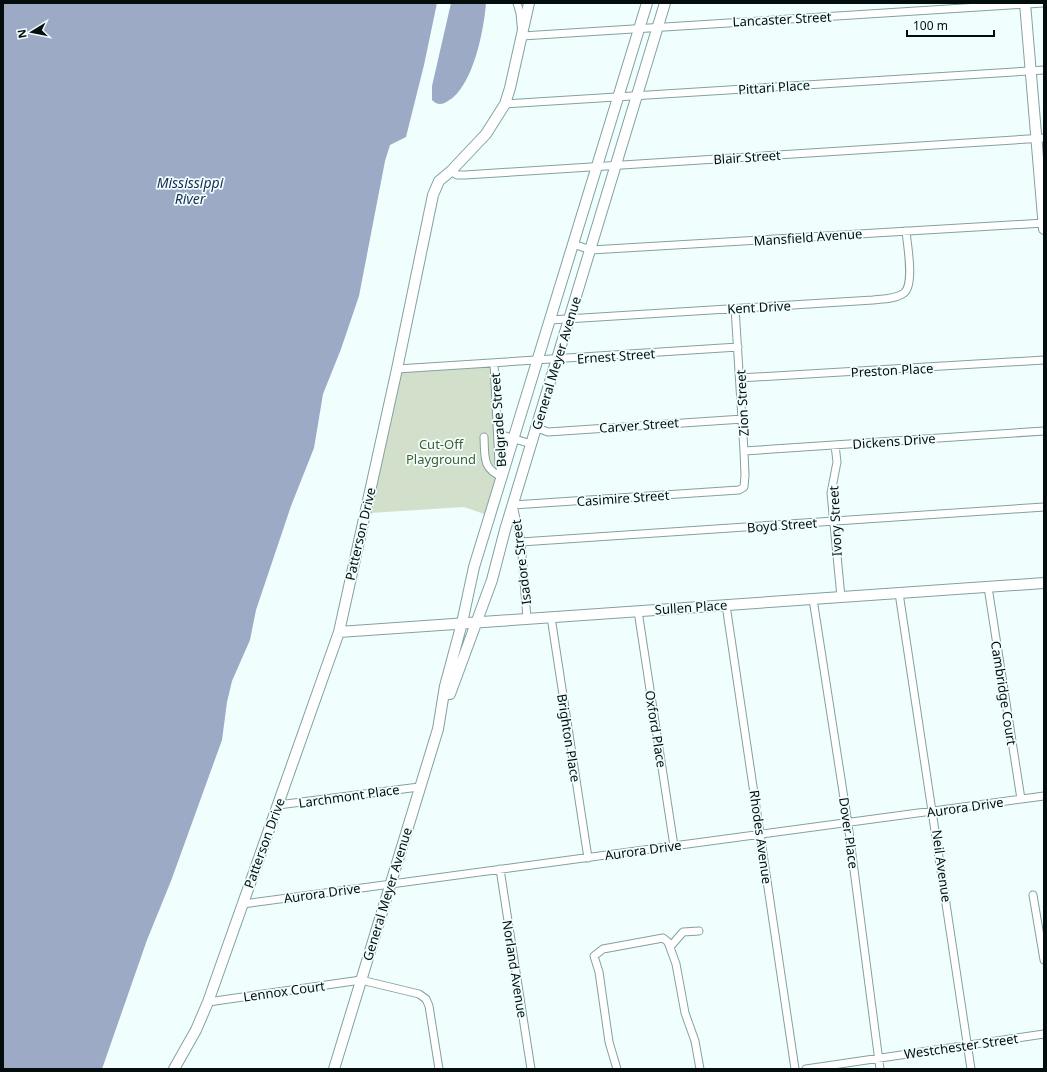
<svg xmlns="http://www.w3.org/2000/svg" width="1047" height="1072" font-family="'Noto Sans',sans-serif">
	<style>
		.park { fill: #d2e0cb }
		.water { fill: #9caac6 }
		.lines { fill: none; stroke-linecap: round; stroke-linejoin: round }
		.street-casing { stroke: #82a1a2; stroke-width: 9 }
		.secondary-casing { stroke: #82a1a2; stroke-width: 12 }
		.street { stroke: #fff; stroke-width: 7 }
		.secondary { stroke: #fff; stroke-width: 10 }
		.labels { text-anchor: middle; dominant-baseline: central; stroke-width: 3.5; stroke-linejoin: round; paint-order: stroke }
		.street-label { font-size: 13px; fill: #040d0e; stroke: #f1fefe }
		.park-label { font-size: 13px; fill: #425e32; stroke: #f1fefe }
		.water-label { font-size: 14px; font-style: italic; fill: #192a51; stroke: #f1fefe }
	</style>
	<rect width="100%" height="100%" fill="#f1fefe"/>
	<path class="park" d="M492 366 498 471 487 515 464 507 370 513 400 371Z"/>
	<path class="water" d="M3 3H437L424 65 406 137 390 145 385 161 359 296 341 349 323 394 314 448 291 506 256 610 250 640 232 681 227 702 222 740 171 881 147 940 102 1069H3Z
		M451 3H486C484 30 473 87 448 101 442 105 437 105 432 100V86Z"/>
	<g class="lines">
		<defs>
			<path id="street" d="M517 3 520 13 522 36 1043 3
				M505 104 1044 70
				M451 171 457 175H465L1044 138
				M573 244 591 250 1044 223
				M550 320 873 300C882 299 896 299 904 293 915 284 907 244 906 231
				M494 363 499 464 502 475
				M397 369 738 347
				M740 378 1044 360
				M537 428 548 432 743 419
				M499 434 531 444
				M484 437C485 456 482 470 503 477
				M835 445 837 462 831 493 841 597
				M744 451 1044 431
				M521 542 1044 507
				M988 587 1021 799
				M899 593 971 1069
				M813 599 848 824 880 1069
				M726 605 795 1069
				M638 611 674 846
				M551 617 588 858
				M527 619 521 542 513 505 739 490 744 487 745 475 744 451 735 308
				M278 805 419 787
				M500 869 531 1069
				M1033 895 1044 960
				M243 904 1044 796
				M670 947 683 932 699 931
				M208 1002 361 980 419 994 426 999 429 1006 439 1069
				M617 1069 609 1042 599 972 594 956 603 949 663 938 668 942 676 964 685 1013 695 1041 700 1069
				M806 1069 1044 1034"/>
			<path id="secondary" d="M1025 3 1044 229
				M339 632 1044 583
				M450 694 492 580 505 530 665 3
				M174 1069 196 1030 208 1002 339 632 397 369 433 195 439 181 451 171 486 134 505 104 510 88 529 3
				M334 1069 438 729 445 686 462 623 474 567 647 3"/>
		</defs>
		<use href="#street" class="street-casing"/>
		<use href="#secondary" class="secondary-casing"/>
		<use href="#street" class="street"/>
		<use href="#secondary" class="secondary"/>
	</g>
	<g class="labels">
		<g class="street-label">
			<text transform="translate(782 19) rotate(-3)">Lancaster Street</text>
			<text transform="translate(774 87) rotate(-4)">Pittari Place</text>
			<text transform="translate(747 157) rotate(-4)">Blair Street</text>
			<text transform="translate(808 237) rotate(-4)">Mansfield Avenue</text>
			<text transform="translate(759 307) rotate(-3)">Kent Drive</text>
			<text transform="translate(616 356) rotate(-4)">Ernest Street</text>
			<text transform="translate(556 363) rotate(-73)">General Meyer Avenue</text>
			<text transform="translate(892 370) rotate(-3)">Preston Place</text>
			<text transform="translate(742 403) rotate(-93)">Zion Street</text>
			<text transform="translate(498 420) rotate(-94)">Belgrade Street</text>
			<text transform="translate(639 425) rotate(-4)">Carver Street</text>
			<text transform="translate(894 441) rotate(-4)">Dickens Drive</text>
			<text transform="translate(623 498) rotate(-4)">Casimire Street</text>
			<text transform="translate(835 521) rotate(-93)">Ivory Street</text>
			<text transform="translate(782 525) rotate(-4)">Boyd Street</text>
			<text transform="translate(360 534) rotate(-77)">Patterson Drive</text>
			<text transform="translate(521 562) rotate(-97)">Isadore Street</text>
			<text transform="translate(691 607) rotate(-4)">Sullen Place</text>
			<text transform="translate(1004 693) rotate(81)">Cambridge Court</text>
			<text transform="translate(656 729) rotate(81)">Oxford Place</text>
			<text transform="translate(569 738) rotate(81)">Brighton Place</text>
			<text transform="translate(349 796) rotate(-8)">Larchmont Place</text>
			<text transform="translate(965 807) rotate(-8)">Aurora Drive</text>
			<text transform="translate(849 833) rotate(82)">Dover Place</text>
			<text transform="translate(761 837) rotate(82)">Rhodes Avenue</text>
			<text transform="translate(264 843) rotate(-70)">Patterson Drive</text>
			<text transform="translate(643 850) rotate(-8)">Aurora Drive</text>
			<text transform="translate(942 866) rotate(82)">Neil Avenue</text>
			<text transform="translate(322 893) rotate(-8)">Aurora Drive</text>
			<text transform="translate(387 894) rotate(-73)">General Meyer Avenue</text>
			<text transform="translate(515 969) rotate(81)">Norland Avenue</text>
			<text transform="translate(284 991) rotate(-8)">Lennox Court</text>
			<text transform="translate(961 1046) rotate(-8)">Westchester Street</text>
		</g>
		<g class="park-label">
			<text x="441" y="444">Cut-Off<tspan x="441" dy="15">Playground</tspan></text>
		</g>
		<g class="water-label">
			<text x="190" y="182">Mississippi<tspan x="190" dy="16">River</tspan></text>
		</g>
	</g>
	<rect width="1047" height="1072" fill="none" stroke="#040d0e" stroke-width="8"/>
	<g transform="translate(32 32) rotate(260)" stroke="#f1fefe" stroke-width="3" paint-order="stroke">
	<path d="M0-3L7 15L0 10L-7 15Z" fill="#040d0e"/>
	<text y="-6" font-size="11" font-weight="bold" text-anchor="middle" fill="#040d0e">N</text>
	</g>
	<path d="M907 30v6h87v-6" fill="none" stroke="#040d0e" stroke-width="2"/>
	<text x="913" y="30" font-size="12" fill="#040d0e" stroke="#f1fefe" stroke-width="3" paint-order="stroke">100 m</text>
</svg>
